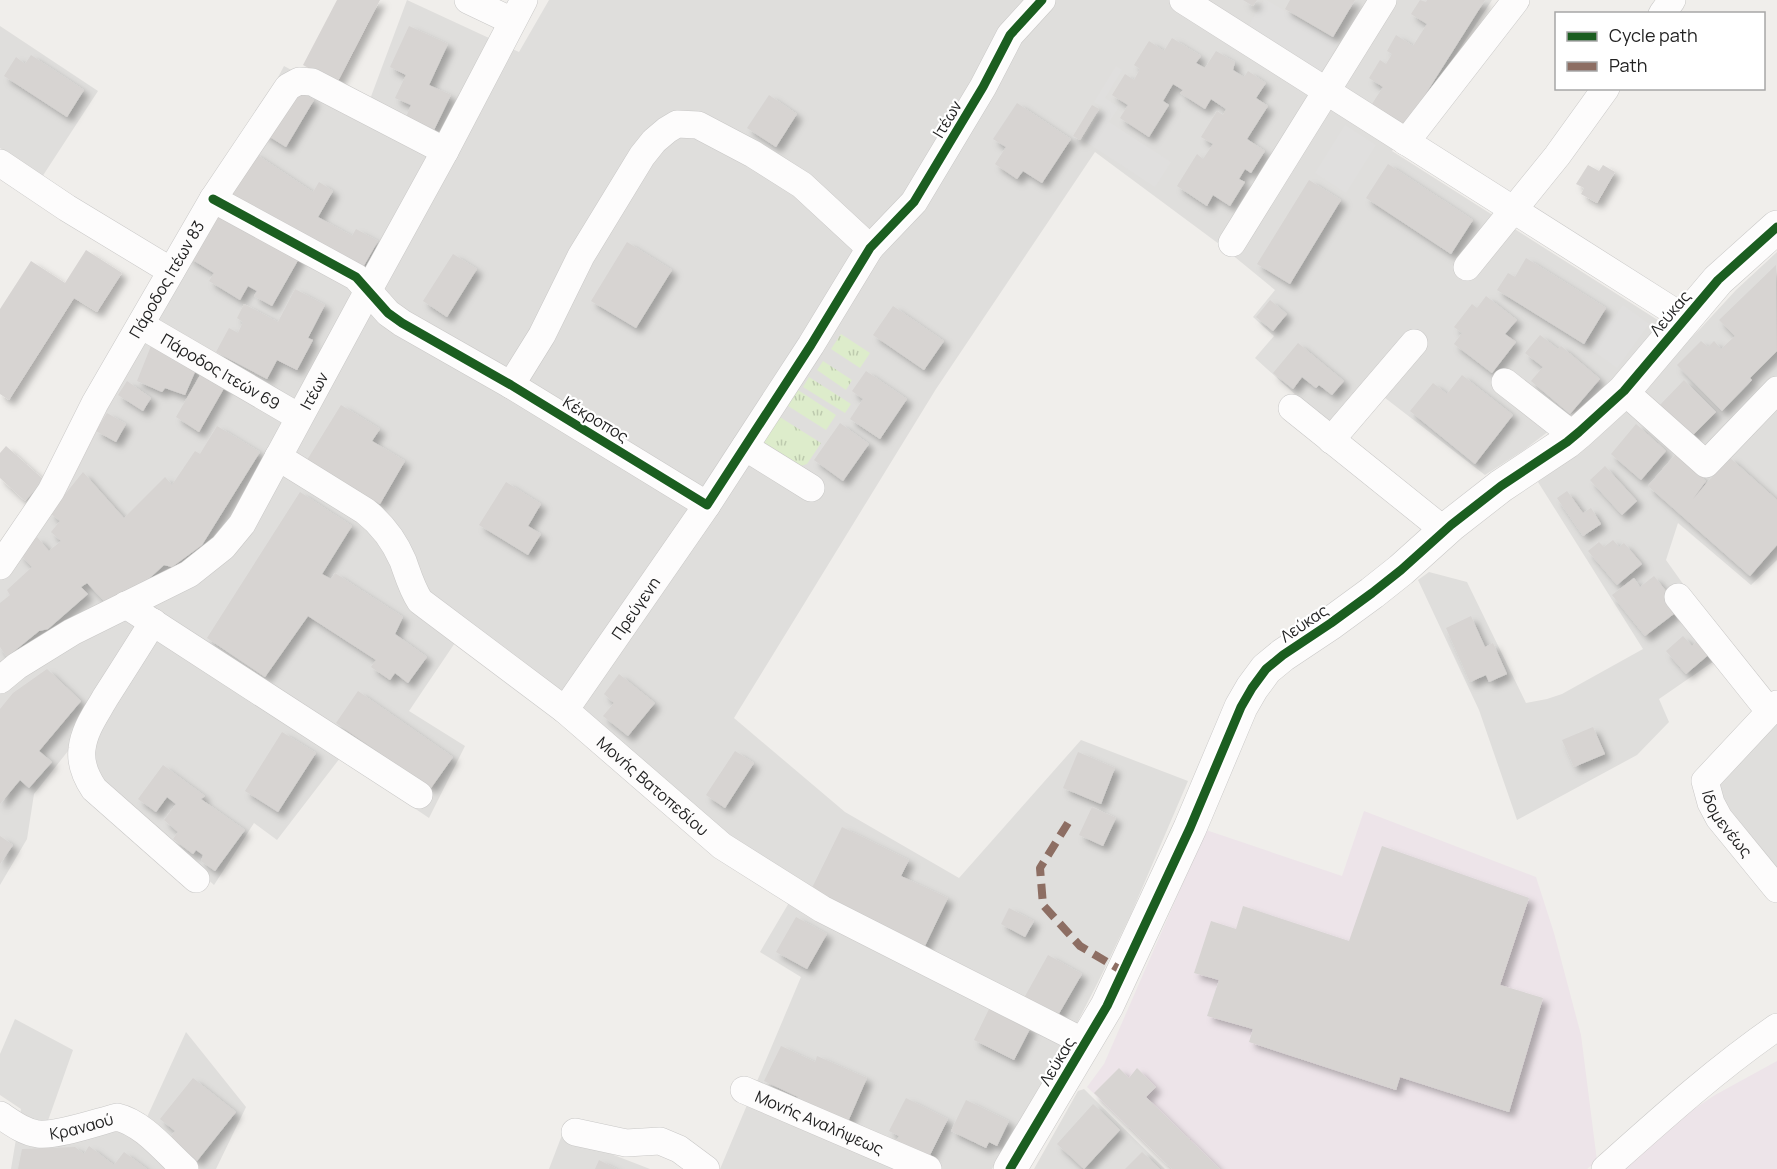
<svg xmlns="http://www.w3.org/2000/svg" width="1777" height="1169" font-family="Manrope,sans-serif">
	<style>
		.residential { fill: #dfdedc }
		.industrial { fill: #ede4e9 }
		.grass { fill: url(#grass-tufts) }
		.parking { fill: #e0dfde }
		.building { fill: #d7d4d2; filter: url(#shadow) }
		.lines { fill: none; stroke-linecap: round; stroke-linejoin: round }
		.minor-casing { stroke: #c9c8c7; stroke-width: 28 }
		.tertiary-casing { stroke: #c9c8c7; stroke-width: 34 }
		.minor { stroke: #fdfcfc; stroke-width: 27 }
		.tertiary { stroke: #fdfcfc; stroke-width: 33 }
		.quiet { stroke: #8d6e63; stroke-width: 8; stroke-dasharray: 15 8; stroke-linecap: butt }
		.cycleway-casing { stroke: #fff; stroke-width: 13 }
		.cycleway { stroke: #1b5e20; stroke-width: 9 }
		.labels { text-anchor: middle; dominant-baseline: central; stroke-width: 4.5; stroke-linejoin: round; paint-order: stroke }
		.street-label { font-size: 16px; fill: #222; stroke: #fff }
	</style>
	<defs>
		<pattern id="grass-tufts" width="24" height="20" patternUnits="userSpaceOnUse" patternTransform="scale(1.5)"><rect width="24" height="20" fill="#ddeccb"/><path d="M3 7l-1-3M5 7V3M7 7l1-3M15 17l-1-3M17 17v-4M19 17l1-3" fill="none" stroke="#bdcaae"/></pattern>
		<filter id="shadow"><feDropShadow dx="5.5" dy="5.5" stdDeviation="3" flood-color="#0004"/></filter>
	</defs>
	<rect width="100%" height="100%" fill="#f0eeeb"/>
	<path class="residential" d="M407 0 519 52 549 0H1492L1392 151 1664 324 1609 385 1524 450 1485 475 1367 384 1331 427 1255 358 1274 336 1253 317 1275 290 1219 244 1095 152 936 389 734 718 845 812 959 878 1081 740 1188 781 1131 914 1098 982 1078 1021 992 1169H720L801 977 760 952 800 884 730 839 467 625 409 711 465 746 429 818 340 758 277 840 254 823 214 885 68 751 34 794 27 839 0 885V561L73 464 284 66 366 110Z
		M0 26 98 91 42 177 0 148Z
		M1777 252V560L1751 585 1678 523 1666 560 1730 650 1659 699 1669 722 1637 755 1517 820 1479 710 1418 580 1429 572 1467 582 1526 703 1547 699 1562 694 1643 649 1538 482 1571 454 1700 329 1736 290Z
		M1777 718V872L1747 839 1716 792 1719 779Z
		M15 1019 73 1050 39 1146 103 1132 124 1131 137 1139 186 1032 246 1107 216 1169H11L21 1109 0 1095V1054Z
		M1084 1089 1165 1169H1034L1078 1091Z
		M562 1135 650 1169H549Z"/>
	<path class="industrial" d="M1364 811 1536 877 1554 933 1581 1035 1597 1161 1587 1169H1172L1087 1087 1104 1064 1206 830 1342 876Z
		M1777 1061V1169H1623L1694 1109 1715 1095Z"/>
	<path class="grass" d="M841 334 870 353 860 368 831 349Z
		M823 361 852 380 846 390 817 370Z
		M809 377 851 404 845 413 803 387Z
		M795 388 836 415 826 430 785 404Z
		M775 414 821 443 807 464 794 468 757 444Z"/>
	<path class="parking" d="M1264 0H1266L1339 42 1321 73 1246 30Z
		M1116 66 1122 70 1105 98 1119 107 1109 122 1171 162 1155 187 1083 140 1103 108 1094 102Z
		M1345 125 1376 145 1346 193 1315 173Z
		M1623 305 1649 324 1617 368 1591 349Z"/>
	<path class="building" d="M337 0H380L337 83 303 65Z
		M1243 0H1257L1253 6Z
		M1290 0H1355L1333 37 1285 9Z
		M1420 0 1426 2 1427 0H1485L1406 125 1372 104 1383 87 1369 78 1380 60 1386 64 1392 54 1387 51 1396 35 1413 46 1427 24 1411 14Z
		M409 26 448 44 429 85 451 95 434 130 406 117 411 105 395 98 406 75 390 67Z
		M1172 38 1201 56 1196 63 1205 68 1216 51 1235 62 1233 70 1244 77 1248 71 1266 83 1256 98 1268 106 1247 139 1265 151 1251 173 1245 169 1239 179 1245 182 1230 206 1213 195 1207 206 1177 186 1197 154 1203 159 1213 144 1201 137 1217 111 1223 115 1226 109 1211 99 1205 109 1180 93 1183 90 1173 84 1163 101 1169 105 1149 137 1120 118 1128 105 1112 95 1125 74 1134 80 1140 69 1134 65 1149 41 1164 51Z
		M31 55 84 90 67 117 4 76 16 57 25 64Z
		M291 86 314 100 286 147 262 132Z
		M769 95 797 114 776 147 747 128Z
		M1017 103 1071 139 1042 183 1023 171 1017 179 995 164 1006 147 993 139Z
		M1092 105 1099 109 1080 140 1073 136Z
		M253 152 313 192 319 182 333 191 318 217 352 236 356 229 378 241 362 269 227 195Z
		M1388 164 1473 220 1451 254 1366 198Z
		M1588 165 1599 171 1603 165 1615 172 1597 203 1581 194 1584 188 1576 184Z
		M1309 180 1341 200 1290 284 1257 264Z
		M218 209 301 255 272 306 254 296 257 291 248 286 240 300 209 281 214 273 188 257Z
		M627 242 672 270 636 328 591 301Z
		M86 250 122 273 97 312 74 298 9 400 0 394V309L31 261 65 283Z
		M453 254 477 269 447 317 423 301Z
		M1526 258 1606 308 1584 344 1497 290 1508 273 1515 277Z
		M1776 265 1777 351 1750 378 1752 380 1722 411 1677 365 1701 341 1708 347 1714 341 1721 349 1735 336 1719 320Z
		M295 289 325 305 308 338 313 340 297 370 277 360 267 379 216 352 229 328 238 333 243 322 237 318 244 304 278 322Z
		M1486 296 1517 320 1505 334 1516 342 1492 373 1454 344 1462 333 1454 327 1472 304 1477 308Z
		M1270 300 1287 314 1273 331 1256 317Z
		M893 306 944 341 924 370 873 335Z
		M1540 335 1558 349 1561 346 1600 379 1570 414 1531 381 1543 367 1525 353Z
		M1298 343 1344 381 1332 395 1319 385 1316 388 1302 377 1293 389 1273 373Z
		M151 346 198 365 185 395 165 388 162 392 137 381Z
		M203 370 227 383 199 432 176 417Z
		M866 371 907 399 880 439 850 419 863 399 852 391Z
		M1462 375 1513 415 1475 464 1410 411 1433 383 1447 394Z
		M1684 380 1716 412 1691 437 1659 406Z
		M127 381 151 398 143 411 118 395Z
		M341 405 380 429 372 441 405 461 380 504 307 460Z
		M107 413 126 424 116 442 96 431Z
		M840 423 869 444 843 481 814 460Z
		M1636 424 1666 451 1641 480 1611 454Z
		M217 426 260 452 202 545 172 567 164 565 142 585 105 602 87 583 81 587 88 594 48 629 39 631 7 657 0 647V603L10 595 7 590 32 567 19 553 37 537 49 551 61 541 51 532 60 521 50 513 83 472 124 518 165 477 172 485 195 451 200 454Z
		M6 446 44 480 25 501 0 478V453Z
		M1675 455 1706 481 1693 499 1729 457 1777 500V545L1750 576 1648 486Z
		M1605 466 1637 501 1622 515 1590 480Z
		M506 482 541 504 528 526 541 534 528 555 479 525Z
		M1567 491 1583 513 1591 508 1601 524 1583 536 1557 498Z
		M300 492 352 526 322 574 331 579 335 573 403 617 395 634 427 657 408 683 395 673 390 680 371 667 376 660 308 616 265 677 207 638Z
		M1613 540 1619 547 1624 543 1642 564 1617 585 1588 551 1599 542 1604 547Z
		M1654 576 1674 601 1675 613 1645 636 1612 595 1634 578 1640 587Z
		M1471 616 1485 647 1493 643 1507 674 1489 682 1486 675 1470 682 1446 628Z
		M1683 636 1692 646 1701 637 1713 651 1686 674 1666 651Z
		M47 669 81 701 39 751 52 762 29 788 20 780 0 804V709L13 693Z
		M619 674 655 703 628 736 603 716 614 703 604 694Z
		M358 691 453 757 431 788 336 723Z
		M1593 727 1605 754 1574 767 1562 740Z
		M282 732 316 753 278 812 245 791Z
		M735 751 754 763 725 808 706 795Z
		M1078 752 1115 768 1101 804 1063 788Z
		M163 765 205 796 201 799 245 830 215 871 201 861 203 855 196 850 193 854 173 839 178 832 164 820 176 804 167 797 156 812 138 799Z
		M1092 807 1116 818 1103 846 1079 835Z
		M842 827 909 860 901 876 948 898 923 950 809 894Z
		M0 836 13 845 0 864Z
		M1382 846 1529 898 1500 985 1543 998 1509 1112 1400 1077 1396 1090 1249 1042 1253 1029 1207 1016 1219 980 1194 973 1211 921 1236 929 1243 906 1349 941Z
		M1009 908 1034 921 1025 937 1001 924Z
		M796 917 827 934 807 969 776 952Z
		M1048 955 1082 974 1057 1017 1024 998Z
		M990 1007 1031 1027 1014 1060 974 1040Z
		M781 1046 815 1062 817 1056 867 1078 847 1124 796 1102 798 1097 764 1081Z
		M1119 1068 1129 1078 1137 1068 1156 1087 1146 1097 1220 1169H1172L1094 1093Z
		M193 1078 236 1112 197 1161 169 1139 175 1131 160 1119Z
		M906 1098 948 1119 928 1159 895 1143 899 1136 889 1131Z
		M966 1100 1009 1121 997 1146 989 1142 986 1148 951 1131Z
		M1093 1104 1120 1130 1084 1169 1057 1144Z
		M89 1146 114 1165 124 1152 147 1169H18L22 1149 75 1147 84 1154Z
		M1142 1152 1160 1169H1125Z
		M599 1160 617 1169H595Z"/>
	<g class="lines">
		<defs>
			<g id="minor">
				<path d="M468 0 512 21"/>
				<path d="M1183 0 1684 318"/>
				<path d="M1662 14 1672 0"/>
				<path d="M1406 142 1516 0"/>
				<path d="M0 163 67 208 171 271"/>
				<path d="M213 199 356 277 388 313 402 323 511 385 707 505 811 345 870 248 914 202 983 87 1010 35 1042 0"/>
				<path d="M1232 243 1383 0"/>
				<path d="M1467 267 1557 156 1606 88"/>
				<path id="s1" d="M141 325 299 417"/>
				<path d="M1505 382 1574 436"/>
				<path d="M511 385 542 335 581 256 642 156 654 141 667 130 677 124 698 125 753 154 802 185 870 248"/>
				<path d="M1624 391 1706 464 1777 390"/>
				<path d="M1292 408 1445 531"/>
				<path d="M1331 440 1414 343"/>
				<path d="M745 447 811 488"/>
				<path id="s2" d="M278 457 365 511C383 525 394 540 403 561 408 575 412 589 420 601L565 710 722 846 822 909 1086 1043"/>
				<path id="s3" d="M0 566 51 491 95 403 213 199 288 87 299 81 312 82 445 151"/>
				<path d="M1678 597 1770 712"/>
				<path d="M126 605 419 795"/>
				<path d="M153 622C137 648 121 673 105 698 96 714 84 730 82 749 80 764 86 777 94 789L196 879"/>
				<path id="s4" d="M0 680 17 666 72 632 189 574 223 547 242 524 368 291 445 151 524 0"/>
				<path id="s5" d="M1777 704 1705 781 1711 803 1719 818 1777 889"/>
				<path id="s6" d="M565 710 707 505"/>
				<path id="s7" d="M744 1090 928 1169"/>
				<path id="s8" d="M0 1115C12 1123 24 1132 38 1134 58 1136 97 1122 117 1117 143 1123 165 1151 185 1169"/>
				<path d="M575 1132 626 1143 660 1141 679 1149 706 1169"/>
				<path d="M1605 1169C1661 1119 1715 1070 1777 1027"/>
			</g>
			<path id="tertiary" d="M1010 1169 1107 1006 1190 828 1241 707 1252 688 1266 669 1283 655 1331 623 1372 593 1401 570 1451 525 1501 486 1567 442 1579 432 1624 391 1718 280 1777 227"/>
		</defs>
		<use href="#minor" class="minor-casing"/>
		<use href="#tertiary" class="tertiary-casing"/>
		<use href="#minor" class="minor"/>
		<use href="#tertiary" class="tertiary"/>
		<path class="quiet" d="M1068 823 1040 868 1043 905 1080 946 1124 972"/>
		<defs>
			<path id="cycleway" d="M213 199 356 277 388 313 402 323 511 385 707 505 811 345 870 248 914 202 983 87 1010 35 1042 0
				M1010 1169 1107 1006 1190 828 1241 707 1252 688 1266 669 1283 655 1331 623 1372 593 1401 570 1451 525 1501 486 1567 442 1579 432 1624 391 1718 280 1777 227"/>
		</defs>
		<use href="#cycleway" class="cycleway-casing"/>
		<use href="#cycleway" class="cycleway"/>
	</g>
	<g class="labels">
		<g class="street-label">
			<text transform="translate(947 119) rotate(-59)">Ιτέων</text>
			<text stroke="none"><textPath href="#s3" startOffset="332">Πάροδος Ιτέων 83</textPath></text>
			<text transform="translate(1670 313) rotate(-50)">Λεύκας</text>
			<text stroke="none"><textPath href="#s1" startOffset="92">Πάροδος Ιτεών 69</textPath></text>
			<text stroke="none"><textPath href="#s4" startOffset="442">Ιτέων</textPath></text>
			<text transform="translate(596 419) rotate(31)">Κέκροπος</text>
			<text stroke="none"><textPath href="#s6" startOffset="124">Πρεύγενη</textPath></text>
			<text transform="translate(1304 623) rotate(-34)">Λεύκας</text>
			<text stroke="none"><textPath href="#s2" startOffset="507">Μονής Βατοπεδίου</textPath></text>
			<text stroke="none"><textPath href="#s5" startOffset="154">Ιδομενέως</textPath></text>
			<text transform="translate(1057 1061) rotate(-59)">Λεύκας</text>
			<text stroke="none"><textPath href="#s7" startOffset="82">Μονής Αναλήψεως</textPath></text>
			<text stroke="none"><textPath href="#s8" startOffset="87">Κραναού</textPath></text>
		</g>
	</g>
	<rect x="1555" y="12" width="210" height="78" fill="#ffffff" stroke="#a7a7a7" stroke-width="1.5"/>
	<rect x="1567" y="32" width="30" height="9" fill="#1b5e20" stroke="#a7a7a7" stroke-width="1.5"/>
	<text x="1609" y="42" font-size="18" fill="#222222">Cycle path</text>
	<rect x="1567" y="62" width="30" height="9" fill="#8d6e63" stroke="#a7a7a7" stroke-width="1.5"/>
	<text x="1609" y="72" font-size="18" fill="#222222">Path</text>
</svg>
